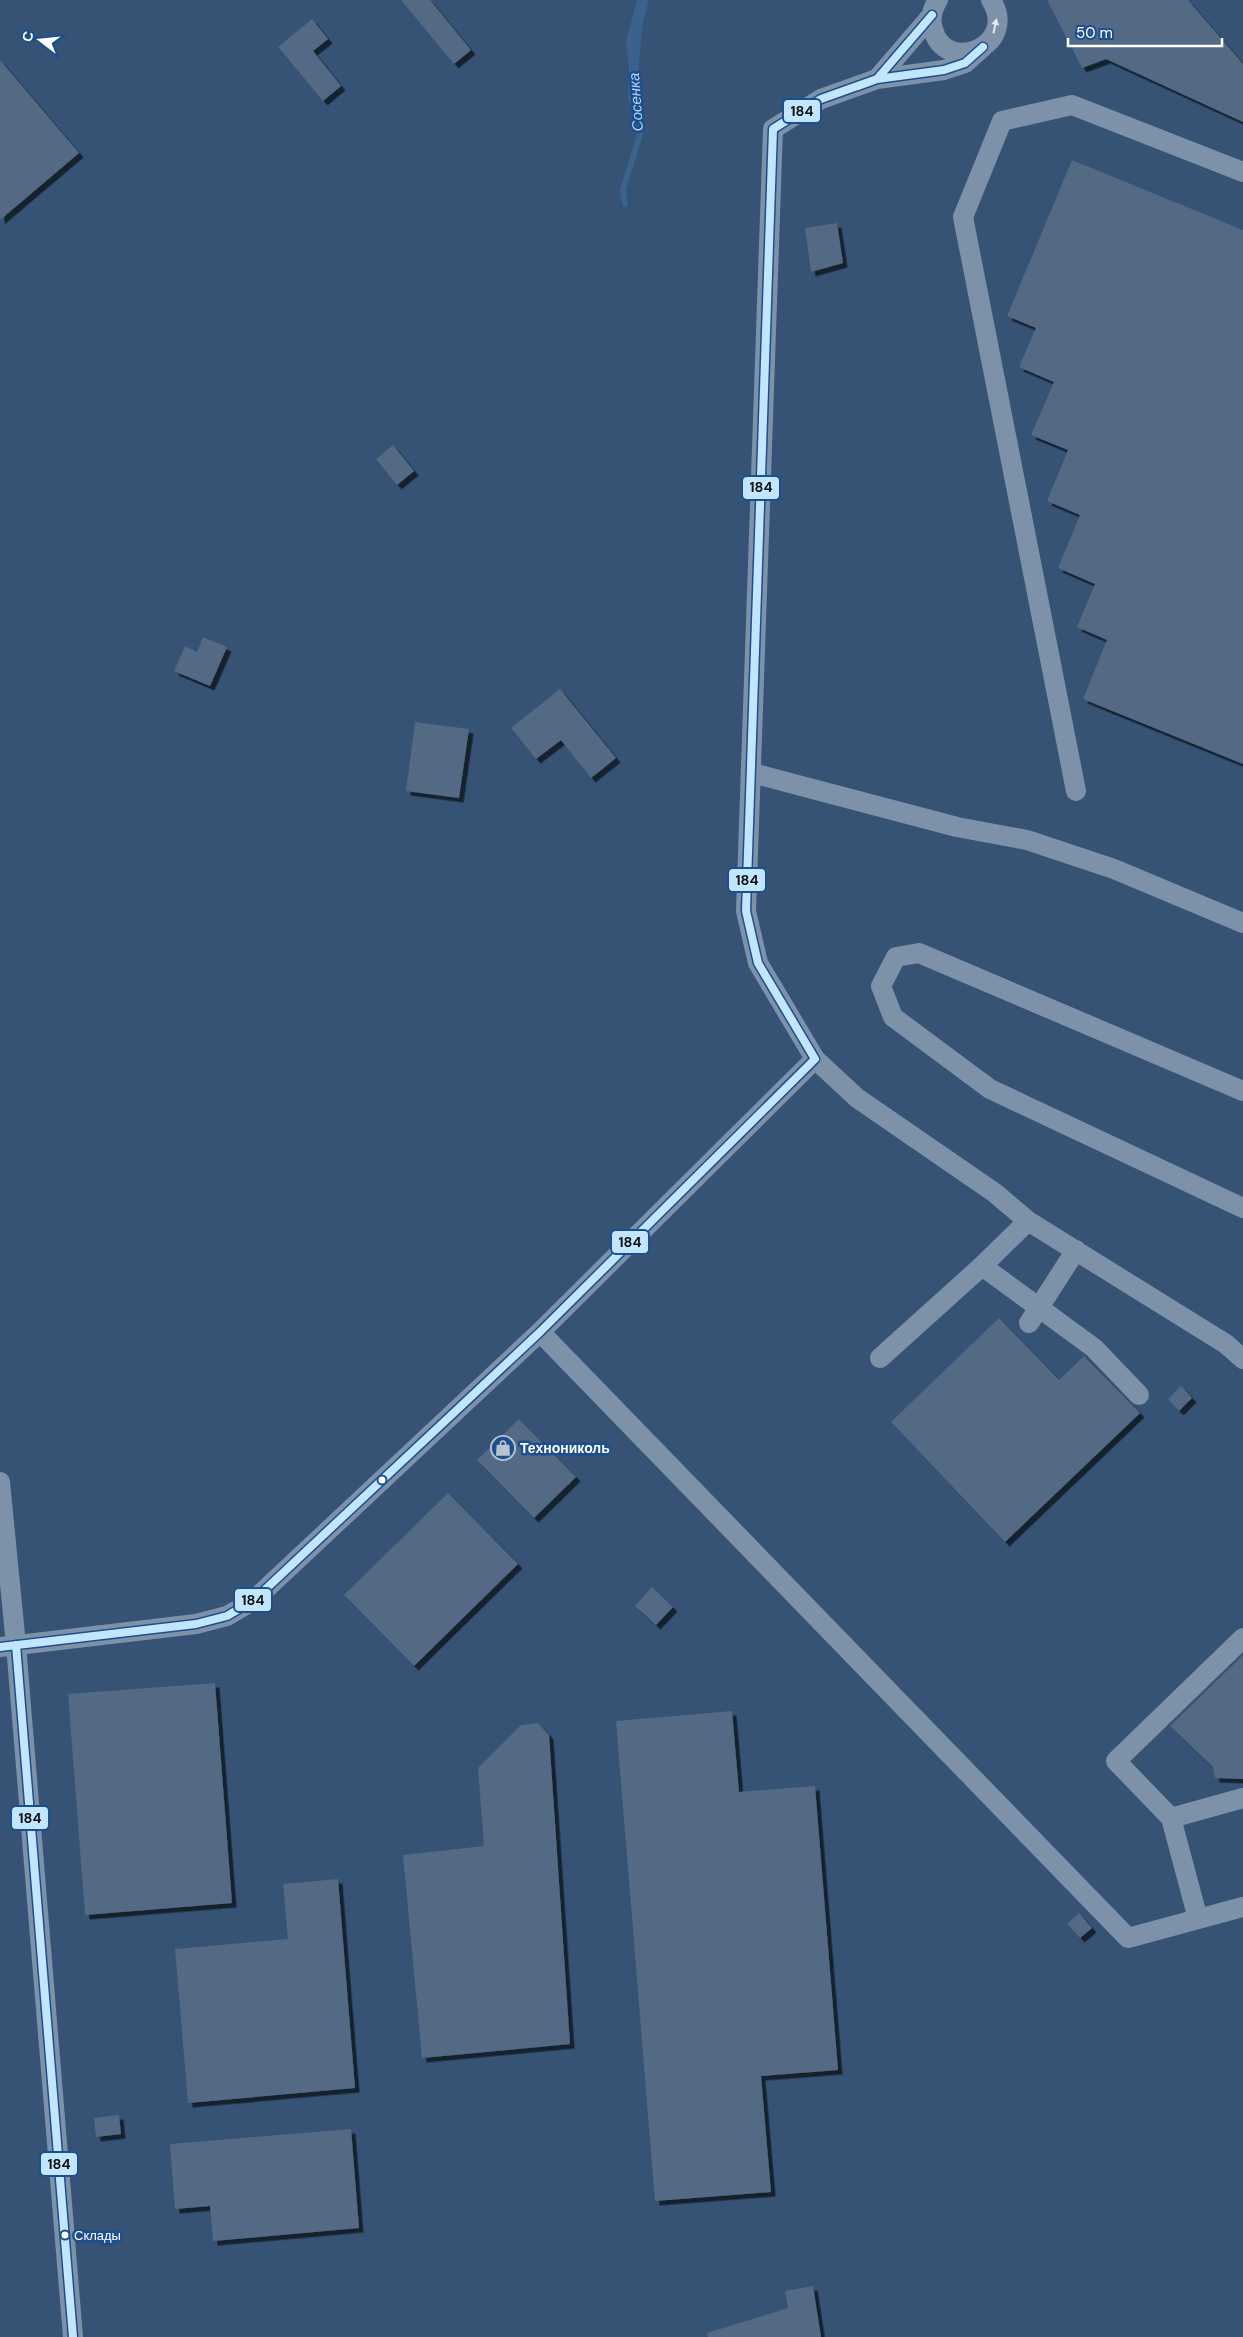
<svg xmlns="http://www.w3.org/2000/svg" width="1243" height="2337" font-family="'DM Sans',sans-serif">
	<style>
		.water { fill: #3b618d }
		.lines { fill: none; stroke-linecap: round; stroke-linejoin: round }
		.stream { stroke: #3b618d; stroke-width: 6 }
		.building { fill: #526984; filter: url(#shadow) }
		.minor { stroke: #7d92a8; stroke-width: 20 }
		.bus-1-casing { stroke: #1b4f8f; stroke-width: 11 }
		.bus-1 { stroke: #c2e6ff; stroke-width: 8 }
		.oneway { fill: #e5e9ee }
		.bus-dot { fill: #fff; stroke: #1b4f8f; stroke-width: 2 }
		.labels { text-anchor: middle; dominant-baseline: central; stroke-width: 5; stroke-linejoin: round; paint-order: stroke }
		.bus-label { font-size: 13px; fill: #fff; stroke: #1b4f8f; text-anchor: start }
		.poi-label { font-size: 14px; font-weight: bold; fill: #fff; stroke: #1b4f8f; text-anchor: start }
		.water-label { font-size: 15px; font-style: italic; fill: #b5d3f5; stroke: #1b4f8f }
		.line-badge { stroke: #1b4f8f; stroke-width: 2 }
		.pale-badge-label { font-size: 14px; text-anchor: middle; font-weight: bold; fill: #111 }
	</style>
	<defs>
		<filter id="shadow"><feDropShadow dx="4.5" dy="4.5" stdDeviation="0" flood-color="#0009"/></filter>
	</defs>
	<rect width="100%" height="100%" fill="#365274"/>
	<path class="water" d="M637 0H649L643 22 635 107 628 100 629 69 626 42Z"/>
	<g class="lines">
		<path class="stream" d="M625 204 623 190 640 134 635 100"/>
	</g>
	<path class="building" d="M401 0H430L471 50 454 64Z
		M1047 0H1188L1243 64V122L1106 59 1082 68Z
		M312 19 328 39 313 51 341 86 323 101 278 47Z
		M0 60 79 153 0 220Z
		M1072 160 1243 230V764L1083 699 1107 640 1077 627 1095 584 1058 568 1080 515 1047 501 1068 450 1031 435 1054 382 1019 367 1036 328 1007 316Z
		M837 223 843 263 811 272 805 228Z
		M393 445 414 471 397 485 376 459Z
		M203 637 227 647 210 686 174 671 185 646 197 652Z
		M560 689 616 758 591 778 561 740 536 759 511 728Z
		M415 722 469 729 459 798 406 791Z
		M999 1318 1059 1380 1084 1356 1140 1413 1005 1542 891 1422Z
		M1181 1386 1192 1398 1179 1411 1168 1399Z
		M519 1419 576 1477 534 1518 477 1460Z
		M448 1493 518 1564 414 1666 344 1595Z
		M652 1587 673 1607 656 1625 635 1606Z
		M1243 1655V1779L1215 1778 1213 1767 1170 1726Z
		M215 1683 232 1903 85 1915 68 1694Z
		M732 1711 739 1792 815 1786 838 2070 761 2076 771 2192 655 2201 616 1721Z
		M538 1723 549 1735 570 2044 422 2058 403 1855 484 1846 478 1768 521 1725Z
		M338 1879 355 2088 188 2103 175 1949 288 1939 283 1884Z
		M1079 1913 1092 1928 1080 1938 1067 1924Z
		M119 2115 121 2134 96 2137 94 2118Z
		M351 2129 359 2228 213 2241 210 2206 175 2209 170 2144Z
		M813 2286 821 2337H708L707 2333 788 2308 785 2291Z"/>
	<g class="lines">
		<path class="minor" d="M938 0C932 9 930 19 933 29 945 76 1020 46 991 0
			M983 47 965 63 944 70 877 79 821 99 773 129 746 911 758 963 815 1059 857 1098 995 1193 1028 1221 1226 1344 1243 1359
			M877 79 932 15
			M752 773 957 827 1027 840 1114 869 1243 923
			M1076 791 963 217 1002 121 1072 105 1243 172
			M1243 1091 919 953 896 957 881 986 893 1017 990 1089 1243 1208
			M982 1266 1094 1348 1139 1395
			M1029 1323 1076 1250
			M540 1332 1128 1938 1243 1907
			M880 1358 982 1266 1028 1221
			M0 1482 16 1645 73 2337
			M0 1647 196 1624 227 1616 254 1600 540 1332 815 1059
			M1171 1818 1116 1761 1243 1638
			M1198 1919 1171 1818 1243 1798"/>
		<defs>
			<path id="bus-1" d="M858 86 877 79 932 15
				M815 1059 758 963 746 911 773 129 821 99 877 79 944 70 965 63 983 47
				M16 1645 73 2337
				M0 1647 196 1624 227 1616 254 1600 540 1332 815 1059"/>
		</defs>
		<use href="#bus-1" class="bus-1-casing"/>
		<use href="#bus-1" class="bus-1"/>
	</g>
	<defs><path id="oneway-solid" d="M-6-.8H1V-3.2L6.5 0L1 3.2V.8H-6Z" transform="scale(1.25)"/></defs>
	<use class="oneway" href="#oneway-solid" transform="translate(995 26) rotate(-78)"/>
	<defs>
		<symbol id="shop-ring" viewBox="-11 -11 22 22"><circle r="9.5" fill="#1b4f8f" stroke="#b9c2ce" stroke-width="1.5"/><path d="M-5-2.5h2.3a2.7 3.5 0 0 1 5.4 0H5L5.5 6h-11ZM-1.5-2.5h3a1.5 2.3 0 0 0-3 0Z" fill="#b9c2ce"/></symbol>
	</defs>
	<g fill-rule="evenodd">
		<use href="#shop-ring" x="489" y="1434" width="28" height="28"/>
	</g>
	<g class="bus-dot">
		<circle cx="382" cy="1480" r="4.5"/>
		<circle cx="65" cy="2235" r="4.5"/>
	</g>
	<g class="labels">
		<g class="bus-label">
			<text x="74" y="2235">Склады</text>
		</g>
		<g class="poi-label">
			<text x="520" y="1448">Технониколь</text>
		</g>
		<g class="water-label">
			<text transform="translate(636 102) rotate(-94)">Сосенка</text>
		</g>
	</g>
	<g class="line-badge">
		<rect x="783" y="99" width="38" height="24" rx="5" fill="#c2e6ff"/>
		<rect x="742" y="476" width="38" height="24" rx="5" fill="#c2e6ff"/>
		<rect x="728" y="868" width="38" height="24" rx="5" fill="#c2e6ff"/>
		<rect x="611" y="1230" width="38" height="24" rx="5" fill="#c2e6ff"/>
		<rect x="234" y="1588" width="38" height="24" rx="5" fill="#c2e6ff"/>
		<rect x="11" y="1806" width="38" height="24" rx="5" fill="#c2e6ff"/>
		<rect x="40" y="2152" width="38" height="24" rx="5" fill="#c2e6ff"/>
	</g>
	<g class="pale-badge-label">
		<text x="802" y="116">184</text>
		<text x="761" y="492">184</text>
		<text x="747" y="885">184</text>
		<text x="630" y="1247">184</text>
		<text x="253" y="1605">184</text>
		<text x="30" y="1823">184</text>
		<text x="59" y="2169">184</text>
	</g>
	<g transform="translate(40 40) rotate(286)" stroke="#1b4f8f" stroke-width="4" paint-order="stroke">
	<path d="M0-4L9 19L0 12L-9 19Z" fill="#ffffff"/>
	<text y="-8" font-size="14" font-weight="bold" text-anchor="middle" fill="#ffffff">С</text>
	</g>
	<path d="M1068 38v8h154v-8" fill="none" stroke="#ffffff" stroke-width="2.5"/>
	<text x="1076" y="38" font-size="15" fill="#ffffff" stroke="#1b4f8f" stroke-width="4" paint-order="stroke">50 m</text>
</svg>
